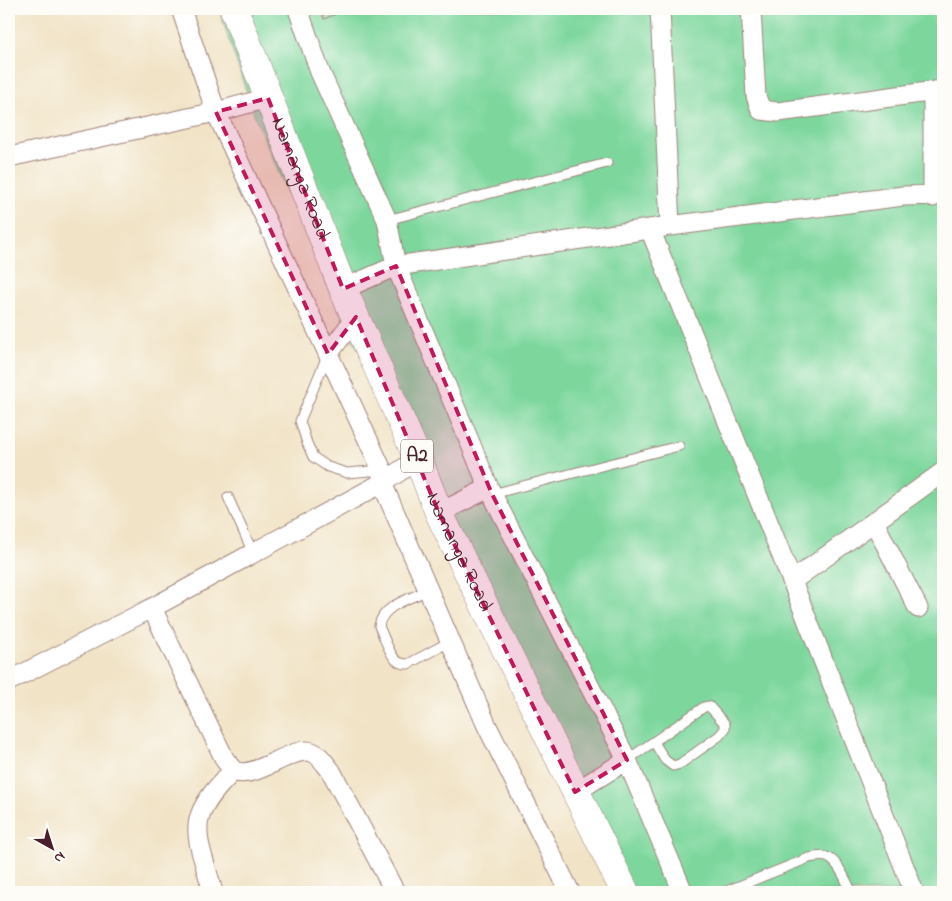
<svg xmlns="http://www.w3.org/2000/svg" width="952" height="901" font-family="'Indie Flower',sans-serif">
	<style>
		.green { fill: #7dd79d; stroke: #647b64 }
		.building { fill: #d7a280 }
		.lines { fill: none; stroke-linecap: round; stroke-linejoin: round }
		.service-casing { stroke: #9e8178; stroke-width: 11 }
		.minor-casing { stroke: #9e8178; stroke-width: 21 }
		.trunk-casing { stroke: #9e8178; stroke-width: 29 }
		.service { stroke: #fff; stroke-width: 9 }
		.minor { stroke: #fff; stroke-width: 19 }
		.trunk { stroke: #fff; stroke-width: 28 }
		.marked { fill: #c2185b; fill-opacity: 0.2; stroke: #c2185b; stroke-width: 4; stroke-dasharray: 10 6; stroke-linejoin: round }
		.labels { text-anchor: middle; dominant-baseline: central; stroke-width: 4; stroke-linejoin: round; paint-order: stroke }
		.shield { fill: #fdfcf7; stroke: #806168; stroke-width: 1 }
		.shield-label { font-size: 19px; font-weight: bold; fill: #4a1f2b }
		.street-label { font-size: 20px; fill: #4a1f2b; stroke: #fdfcf7 }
	</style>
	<rect width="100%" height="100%" fill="#fdfcf7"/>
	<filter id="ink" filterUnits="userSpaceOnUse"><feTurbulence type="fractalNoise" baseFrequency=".02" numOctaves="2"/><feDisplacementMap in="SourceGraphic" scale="10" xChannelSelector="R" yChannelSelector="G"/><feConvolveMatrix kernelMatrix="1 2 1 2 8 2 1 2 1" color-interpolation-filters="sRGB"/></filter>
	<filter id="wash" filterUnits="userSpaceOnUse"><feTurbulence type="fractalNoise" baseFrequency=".0096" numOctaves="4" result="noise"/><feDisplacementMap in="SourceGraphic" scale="20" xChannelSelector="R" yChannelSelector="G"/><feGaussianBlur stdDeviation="1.12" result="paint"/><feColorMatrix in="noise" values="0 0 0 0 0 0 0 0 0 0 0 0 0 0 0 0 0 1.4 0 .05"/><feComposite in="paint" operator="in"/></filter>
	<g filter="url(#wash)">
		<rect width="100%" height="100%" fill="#f1e3c6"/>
		<path class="green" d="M219 9H943V892H625L327 285 254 114Z"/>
		<g id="blocks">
			<path class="building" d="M321 9H348L324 19Z"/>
		</g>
	</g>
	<g filter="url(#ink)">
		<use href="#blocks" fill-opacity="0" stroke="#9e8178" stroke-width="1"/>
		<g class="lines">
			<defs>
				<path id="service" d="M387 220 607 163
					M327 356 300 421 307 443 313 457 328 467 347 473 382 470
					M492 494 679 446
					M228 497 253 553
					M428 590C412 598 382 605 379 626 383 635 390 655 396 660 399 663 405 664 408 664L451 641
					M627 760 704 707 709 706 725 724V729L719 736 680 764 673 766 665 760 654 742
					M724 892 809 858C815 857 823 855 829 858 840 864 846 882 852 892"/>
				<path id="minor" d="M181 9 216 112 382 470V483L487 726 570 892
					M298 9 320 72 387 220 396 266 489 488 627 760 683 892
					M660 9 670 226
					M751 9 756 96 761 110 778 112 943 90
					M9 157 216 112 268 98
					M933 197V91
					M650 229 792 581 914 892
					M343 289 396 266 670 226 903 196 943 195
					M328 354 356 317
					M439 513 489 488
					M874 522 918 608
					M792 581 943 472
					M152 608 225 760C228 763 231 769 235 771 254 781 293 745 312 752 320 755 325 764 331 771L395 892
					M9 681 152 608 382 483 418 459
					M575 792 627 760
					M213 892C196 831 183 821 233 771"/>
				<g id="trunk">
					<path id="s1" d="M234 9 343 289 418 459 439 513 625 892"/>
				</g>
			</defs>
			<use href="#service" class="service-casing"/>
			<use href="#minor" class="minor-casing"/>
			<use href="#trunk" class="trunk-casing"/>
			<use href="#service" class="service"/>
			<use href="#minor" class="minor"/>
			<use href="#trunk" class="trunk"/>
		</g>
	</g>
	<path class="marked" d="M268 98 343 289 396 266 492 494 627 760 575 792 439 513 356 317 328 354 216 112Z"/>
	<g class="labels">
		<rect class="shield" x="401" y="439.5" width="32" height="33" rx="4"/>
		<g class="shield-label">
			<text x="417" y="456">A2</text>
		</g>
		<g class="street-label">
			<text stroke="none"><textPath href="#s1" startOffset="182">Namanga Road</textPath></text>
			<text stroke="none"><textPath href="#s1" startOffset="588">Namanga Road</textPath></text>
		</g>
	</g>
	<rect width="952" height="901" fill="none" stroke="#fdfcf7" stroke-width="30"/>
	<g transform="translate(52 848) rotate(141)" stroke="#fdfcf7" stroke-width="4" paint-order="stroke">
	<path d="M0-4L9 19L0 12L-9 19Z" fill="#4a1f2b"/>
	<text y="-8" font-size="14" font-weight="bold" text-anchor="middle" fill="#4a1f2b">N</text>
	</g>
</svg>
